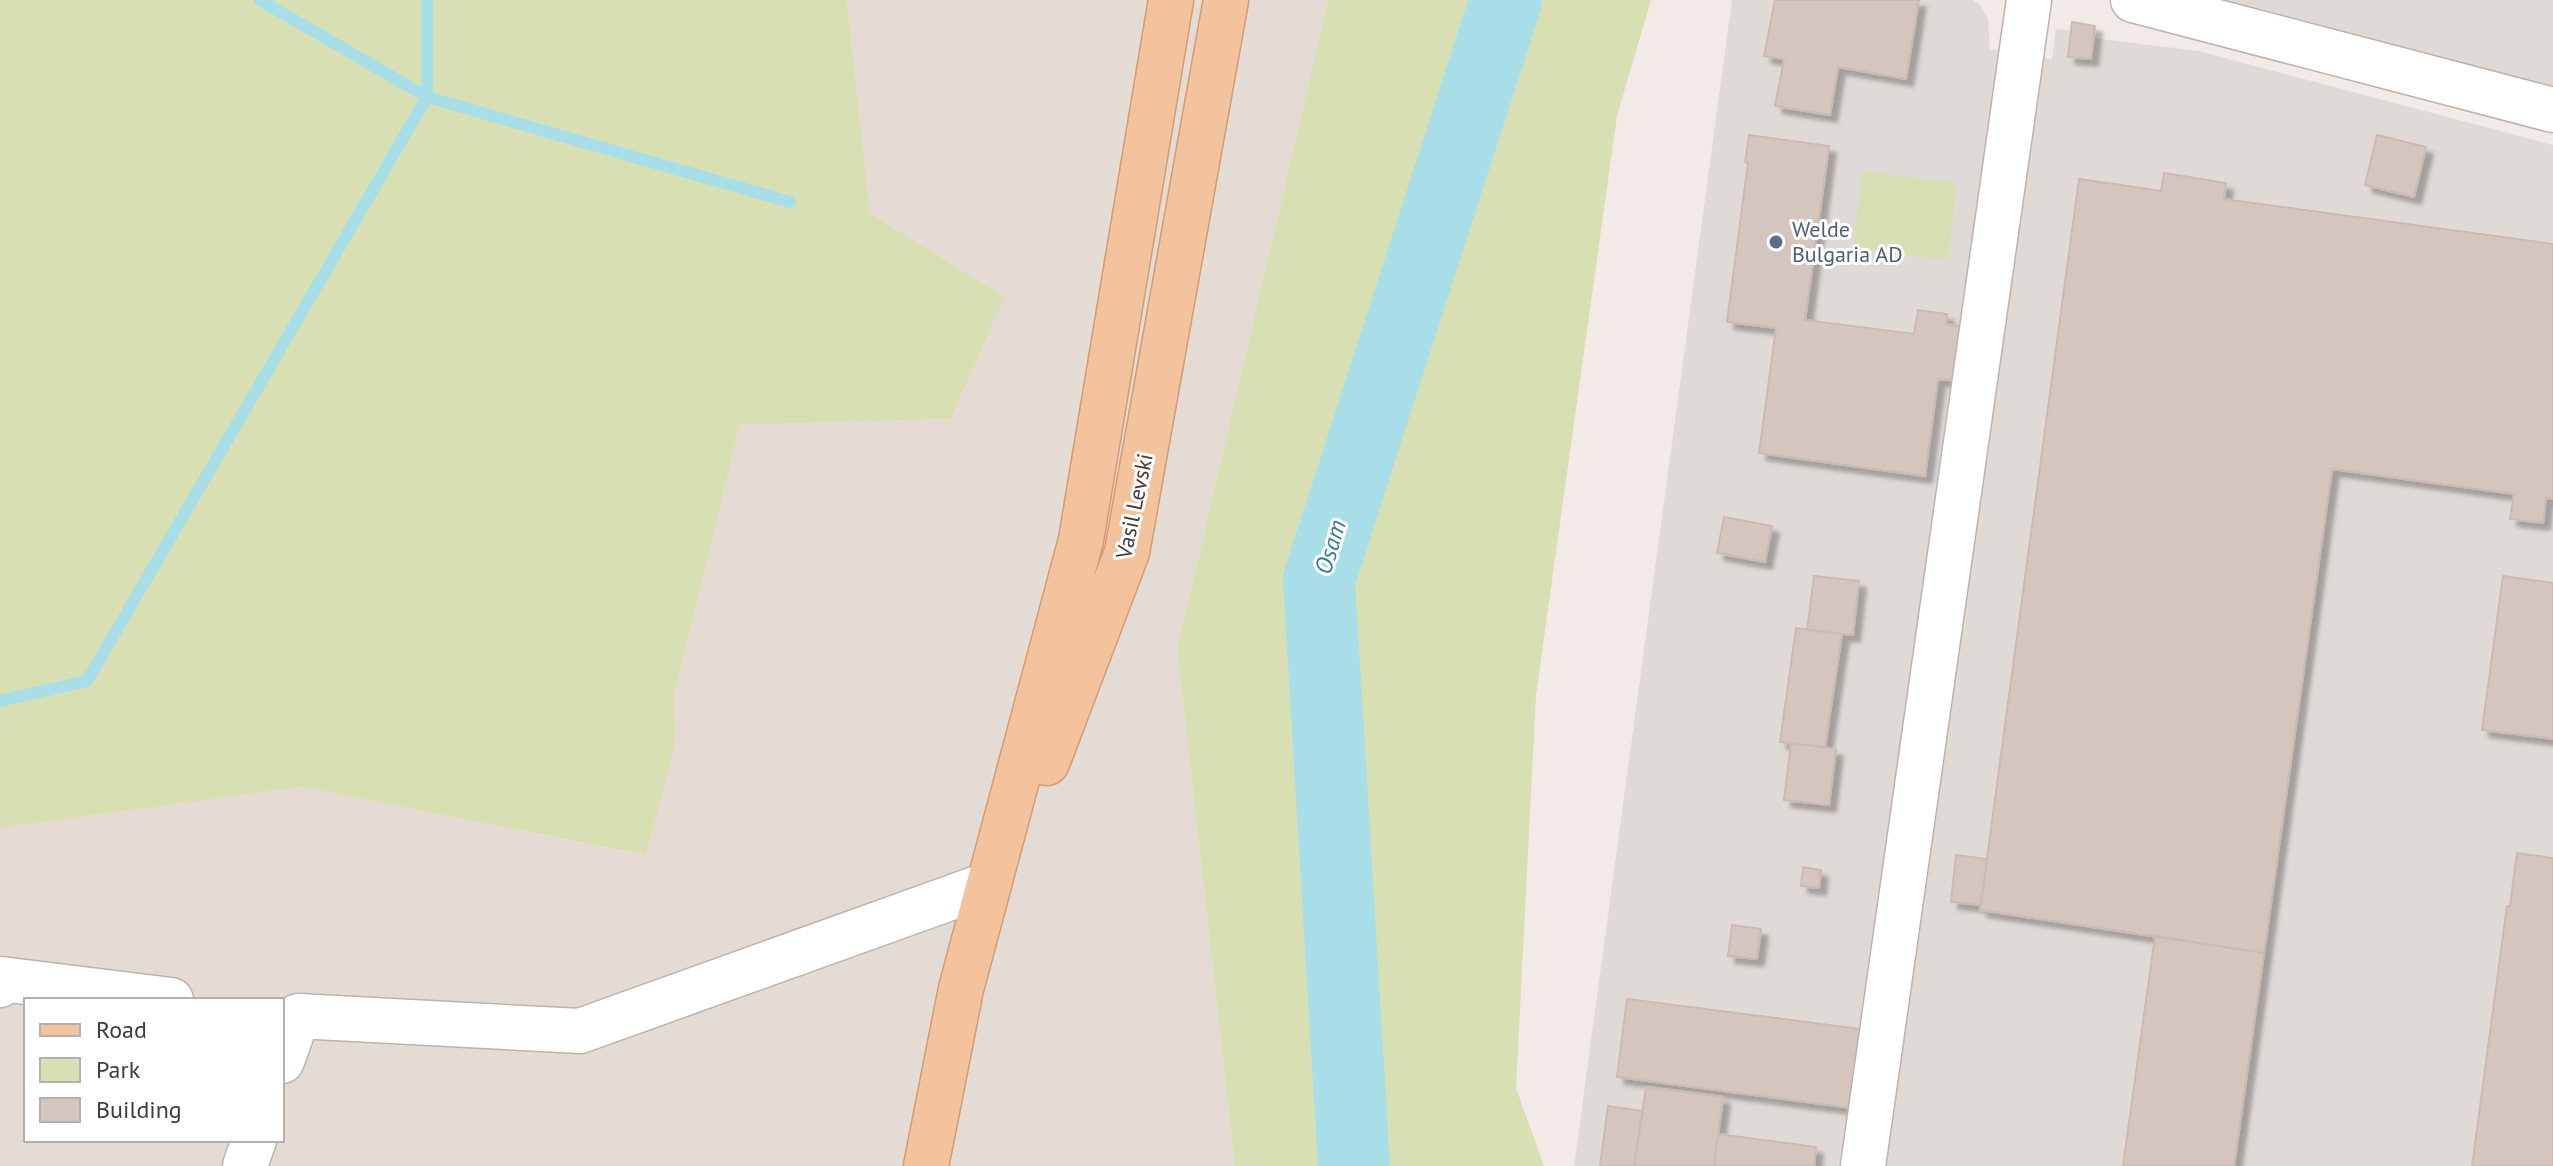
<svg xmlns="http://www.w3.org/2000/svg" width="2553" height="1166" font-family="'PT Sans',sans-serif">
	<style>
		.residential { fill: #e4dbd4; fill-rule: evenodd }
		.industrial { fill: #e0dad7 }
		.green { fill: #d8e0b3 }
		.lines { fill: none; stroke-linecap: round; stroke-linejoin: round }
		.stream { stroke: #a8dee7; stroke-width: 12 }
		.river { stroke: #a8dee7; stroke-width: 72 }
		.building { fill: #d4c6bf; stroke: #cbbab1; stroke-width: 2; filter: url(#shadow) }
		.minor-casing { stroke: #beb3ac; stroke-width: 47 }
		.major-casing { stroke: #d59b70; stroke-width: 47 }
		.minor { stroke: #fff; stroke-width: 44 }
		.major { stroke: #f2c39d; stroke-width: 44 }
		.service-dot { fill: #5c6f8a; stroke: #fff; stroke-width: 3 }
		.labels { text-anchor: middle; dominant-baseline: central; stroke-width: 6; stroke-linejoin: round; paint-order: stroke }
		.service-label { font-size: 22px; fill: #4e5e75; stroke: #fff; text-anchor: start }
		.street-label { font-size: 22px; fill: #423a36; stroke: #fff }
		.water-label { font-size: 24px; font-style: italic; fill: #367e8b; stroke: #fff }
	</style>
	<defs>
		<filter id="shadow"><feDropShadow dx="7" dy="7" stdDeviation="2" flood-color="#0004"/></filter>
	</defs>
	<rect width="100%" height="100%" fill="#f1eae6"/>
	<path class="residential" d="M847 0H1328L1177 649 1235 1166H0V828L301 787 645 855 676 740 673 700 740 425 951 419 1005 297 870 213ZM26 1000H282V1140H26Z"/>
	<path class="industrial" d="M1732 0H1973L1980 5 1988 19 1990 49 2052 59 2056 29 2071 31 2072 22 2095 26 2094 38 2198 51 2553 145V1166H1574Z
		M2222 0H2553V86Z"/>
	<path class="green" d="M0 0H847L870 213 1005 297 951 419 740 425 673 700 676 740 646 855 301 787 0 828Z
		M1328 0H1651L1617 116 1536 695 1516 1088 1544 1166H1235L1177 649Z
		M1862 171 1957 183 1948 260 1853 249Z"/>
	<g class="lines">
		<path class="stream" d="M260 0 427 97V0
			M0 701 87 681 427 97 790 202"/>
		<path class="river" d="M1354 1166 1319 580 1506 0"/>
	</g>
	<path class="building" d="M1775 0H1919L1906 79 1838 67 1830 115 1775 106 1784 59 1764 56Z
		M2072 22 2095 26 2091 59 2068 57Z
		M1749 135 1829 146 1805 320 1914 334 1918 310 1947 314 1946 324 1965 327 1958 381 1938 379 1925 476 1759 453 1776 328 1727 322 1748 163 1745 162Z
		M2377 135 2426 147 2414 197 2365 185Z
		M2164 173 2226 183 2224 199 2553 244V499L2546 498 2543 523 2510 519 2514 494 2332 469 2264 953 1980 910 2079 179 2161 191Z
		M1724 517 1772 526 1765 562 1717 553Z
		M1814 576 1859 581 1853 635 1807 630Z
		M2503 576 2553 583V739L2482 730Z
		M1796 628 1842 634 1825 747 1780 742Z
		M1791 743 1836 749 1829 805 1784 800Z
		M2517 853 2553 858V1166H2472L2507 906H2510Z
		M1956 855 1987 859 1981 905 1951 902Z
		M1803 867 1821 870 1819 888 1801 886Z
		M1732 925 1761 929 1757 959 1728 956Z
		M2155 936 2264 953 2234 1166H2123Z
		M1627 999 1861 1029 1851 1108 1617 1077Z
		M1646 1087 1723 1097 1714 1166H1634Z
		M1608 1106 1643 1111 1634 1166H1600Z
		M1718 1134 1816 1147 1814 1166H1714Z"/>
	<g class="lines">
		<defs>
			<path id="minor" d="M2133 0 2553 110
				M0 985 1 979 171 1000
				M282 1061 298 1016 580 1031 989 884
				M245 1166 254 1140
				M1863 1166 2029 0"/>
			<path id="major" d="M1047 763 1127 552 1226 0
				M926 1166 961 989 1081 540 1171 0"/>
		</defs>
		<use href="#minor" class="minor-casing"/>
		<use href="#major" class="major-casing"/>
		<use href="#minor" class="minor"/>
		<use href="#major" class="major"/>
	</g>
	<circle class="service-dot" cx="1776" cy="242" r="8"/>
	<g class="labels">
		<g class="service-label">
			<text x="1792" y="229">Welde<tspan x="1792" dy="25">Bulgaria AD</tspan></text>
		</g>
		<g class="street-label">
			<text transform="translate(1134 506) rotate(-78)">Vasil Levski</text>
		</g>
		<g class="water-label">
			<text transform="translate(1330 547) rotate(-73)">Osam</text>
		</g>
	</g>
	<rect x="24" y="998" width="260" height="144" fill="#ffffff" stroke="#b3b0af" stroke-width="2"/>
	<rect x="40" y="1024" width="40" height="12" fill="#f2c39d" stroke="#b3b0af" stroke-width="2"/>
	<text x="96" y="1038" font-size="24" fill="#423a36">Road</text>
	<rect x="40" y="1058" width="40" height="24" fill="#d8e0b3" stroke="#b3b0af" stroke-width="2"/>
	<text x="96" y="1078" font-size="24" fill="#423a36">Park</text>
	<rect x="40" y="1098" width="40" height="24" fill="#d4c6bf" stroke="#b3b0af" stroke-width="2"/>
	<text x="96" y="1118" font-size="24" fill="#423a36">Building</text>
</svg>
